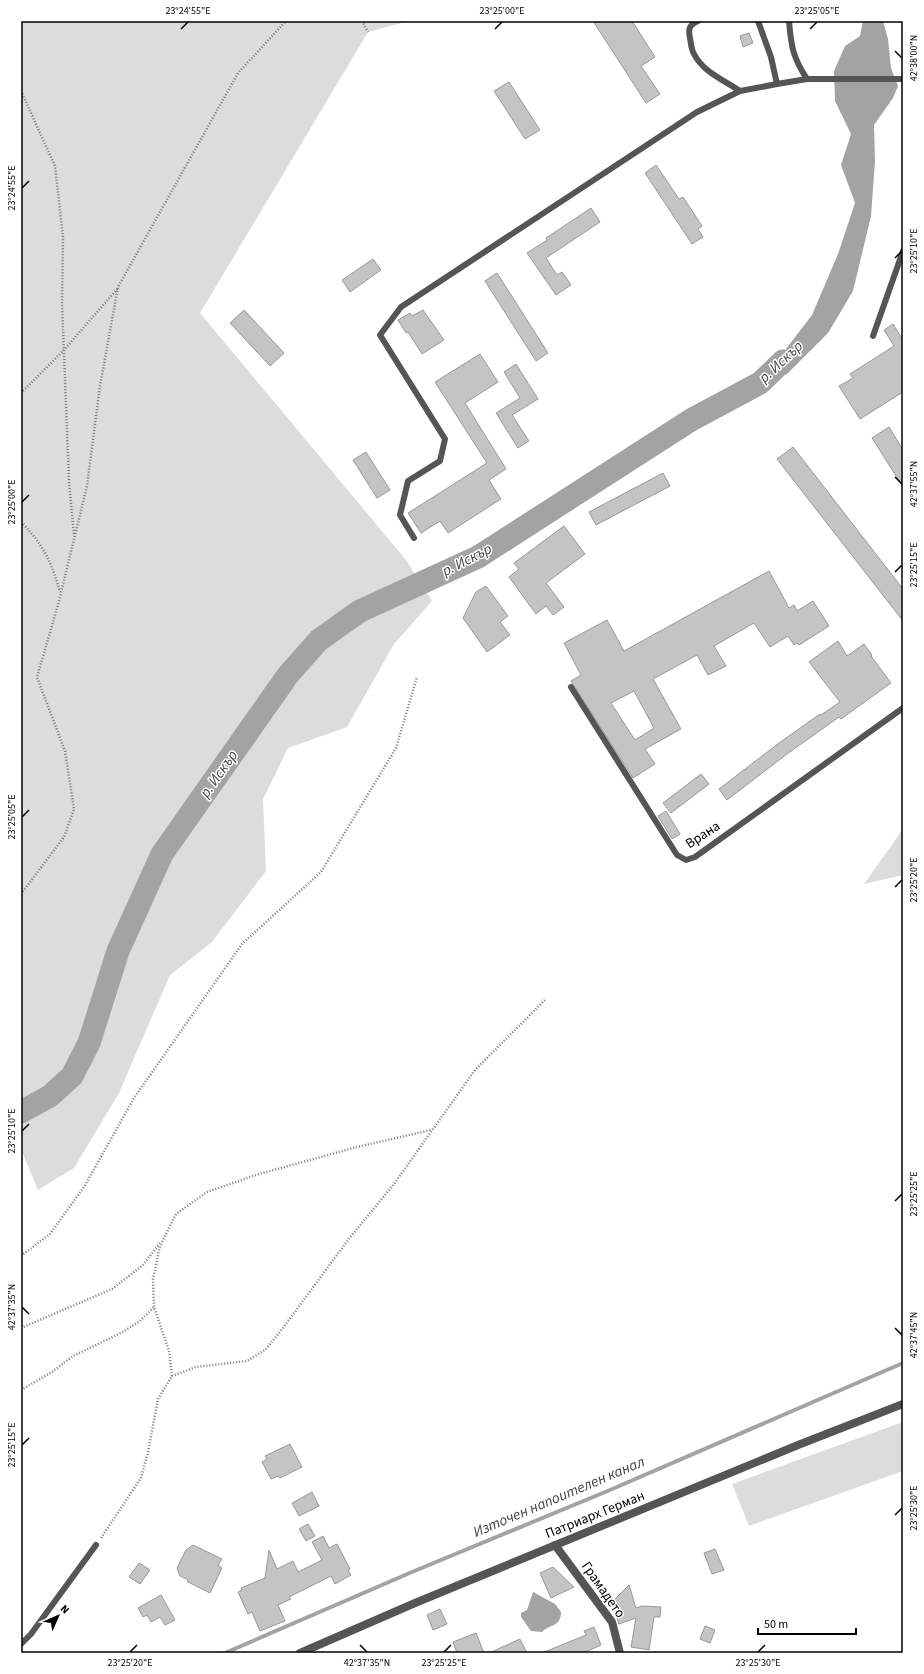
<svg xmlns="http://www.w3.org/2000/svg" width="924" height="1674" font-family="'Source Sans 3',sans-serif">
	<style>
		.green { fill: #dcdcdc }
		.water { fill: #a3a3a3 }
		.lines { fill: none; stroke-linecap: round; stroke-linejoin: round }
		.stream { stroke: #a3a3a3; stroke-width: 4 }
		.river { stroke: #a3a3a3; stroke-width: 23 }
		.building { fill: #c4c4c4; stroke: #999; fill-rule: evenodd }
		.path { stroke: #777; stroke-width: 2.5; stroke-dasharray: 1 2; stroke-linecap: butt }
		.service { stroke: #555; stroke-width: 6 }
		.minor { stroke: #555; stroke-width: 8 }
		.tertiary { stroke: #555; stroke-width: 8 }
		.ticks { fill: none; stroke: #000; stroke-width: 1.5 }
		.labels { text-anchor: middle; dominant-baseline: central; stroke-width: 3; stroke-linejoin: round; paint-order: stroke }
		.street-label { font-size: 14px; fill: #000; stroke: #fff }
		.water-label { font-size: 15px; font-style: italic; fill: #444; stroke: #fff }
		.neatline { fill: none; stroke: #000; stroke-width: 1.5 }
		.ticks-label { font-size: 10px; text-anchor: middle; fill: #000 }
	</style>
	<rect width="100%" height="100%" fill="#fff"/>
	<path class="green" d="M21 21H409L368 32 200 313 406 560 432 601 394 644 347 727 288 748 263 799 266 871 212 942 170 975 119 1093 74 1168 38 1190 21 1149Z
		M903 829V875L864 884Z
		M903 1422V1471L749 1526 732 1484Z"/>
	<path class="water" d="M863 21H883L888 39 891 68 898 86 893 98 874 125 875 161 871 216 853 291 828 333 787 374 760 383 812 315 838 254 855 203 841 165 851 134 835 101 834 71 845 46 860 36Z
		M533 1592 555 1604 561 1612C561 1627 550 1624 542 1632L531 1631 521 1617V1613L527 1610Z"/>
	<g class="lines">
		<path class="stream" d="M225 1653 412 1572 610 1490 903 1363"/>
		<path class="river" d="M21 1112 50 1096 72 1076 89 1043 118 951 162 854 288 675 319 640 360 611 478 557 691 420 760 383 783 361"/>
	</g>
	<path class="building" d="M593 21H632L655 57 641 66 660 94 646 103Z
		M749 33 753 43 743 47 740 36Z
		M509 82 540 130 525 139 494 91Z
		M656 165 679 199 683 197 702 226 698 229 703 237 692 244 645 173Z
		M591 208 600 222 546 258 557 275 562 272 571 285 556 295 527 253 547 240 546 238Z
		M373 259 381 270 350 292 342 280Z
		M497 273 548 353 536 361 485 281Z
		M244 310 284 353 270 366 230 323Z
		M423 310 444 340 422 354 408 332 406 333 398 320 410 313 412 316Z
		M893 324 903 340V392L860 419 839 386 853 378 850 374 894 346 884 330Z
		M480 354 498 382 465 403 506 469 489 480 501 499 448 533 440 521 421 533 408 513 487 463 435 382Z
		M516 364 538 399 512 415 529 441 518 448 496 413 520 398 504 372Z
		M889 427 903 450V487L872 438Z
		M793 447 903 589V621L777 459Z
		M366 452 390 490 377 498 353 460Z
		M663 473 670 486 596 525 589 512Z
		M564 526 585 554 546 583 564 607 553 615 546 606 536 614 509 577 519 569 514 563Z
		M769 571 789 608 794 605 797 611 813 601 829 626 799 645 797 643 794 645 788 636 770 647 754 623 714 646 726 666 708 675 697 655 653 679 681 729 645 749 655 764 633 778 571 681 581 675 564 643 607 620 624 651ZM634 691 654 728 635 740 611 703Z
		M486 586 508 616 500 622 510 635 487 652 463 618 476 592Z
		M838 641 847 656 864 644 872 655 871 656 891 683 841 719 839 717 787 754 727 800 719 789 779 743 820 714 821 715 840 702 809 662Z
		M701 774 709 784 671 813 663 803Z
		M666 811 680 834 672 839 658 816Z
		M290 1444 302 1467 280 1478 278 1476 271 1479 262 1462 267 1459 265 1456Z
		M312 1492 319 1506 299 1516 292 1503Z
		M308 1524 315 1536 306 1541 299 1529Z
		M323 1536 329 1548 337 1544 350 1569 348 1570 351 1575 335 1584 331 1576 289 1597 291 1599 278 1605 285 1621 260 1631 252 1612 248 1614 238 1592 242 1590 241 1588 265 1578 269 1550 277 1569 293 1561 298 1572 322 1560 312 1542Z
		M193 1545 222 1559 218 1565 222 1568 210 1593 188 1582 187 1579 180 1576 177 1568 186 1550Z
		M715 1549 724 1570 712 1574 704 1553Z
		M139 1563 150 1570 140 1584 129 1577Z
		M553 1567 574 1587 551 1598 540 1573Z
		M629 1585 636 1608 642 1606 661 1607 660 1617H654L649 1650 631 1647 636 1618 619 1624 612 1602Z
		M161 1595 175 1620 165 1625 160 1617 151 1622 147 1615 143 1617 138 1608Z
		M440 1609 447 1624 433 1630 427 1615Z
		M705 1626 715 1630 710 1643 700 1639Z
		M594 1627 601 1645 583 1653H542L586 1635 584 1631Z
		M476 1633 484 1653H457L453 1642Z
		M520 1639 527 1653H489Z"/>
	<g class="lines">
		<path class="path" d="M362 21 368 32
			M21 91 55 166 63 237 62 303 69 481 74 536
			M21 393 64 350 118 288
			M21 522C43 544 52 563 60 592
			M21 894 64 837 74 809 65 751 37 677 58 605 87 486 100 386 118 287 238 73 286 21
			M21 1256 50 1234 84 1187 134 1098 242 944 321 872 396 748 417 677
			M21 1328 112 1289 143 1265 160 1243
			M172 1376 169 1351 154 1307 153 1279 160 1246 176 1214 207 1192 259 1174 357 1147 431 1130
			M21 1390 52 1372 73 1356 121 1333 140 1321 154 1307
			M101 1538 141 1478 148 1452 158 1399 172 1376 196 1367 247 1361 265 1350 283 1328 348 1240 394 1184 475 1070 545 1000"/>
		<path class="service" d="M698 21C689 25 688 29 690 38 691 43 691 49 694 54 703 72 724 80 740 91
			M758 21 771 57 777 84
			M789 21C791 46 793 58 807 79
			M873 336 903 251
			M414 538 400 515 408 481 440 461 445 439 380 335 401 307 697 112 740 91 777 84 807 79H903
			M571 687 677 855 686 860 695 857 903 708
			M21 1644 31 1634 96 1545"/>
		<path class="minor" d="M555 1545 612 1622 620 1653"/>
		<path class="tertiary" d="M300 1653 415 1603 798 1445 903 1404"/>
	</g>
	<path class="ticks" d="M181 29 188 22M495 29 502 22M810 29 817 22M895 51 902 58M22 188 29 181M895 258 902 251M895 477 902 484M22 502 29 495M895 572 902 565M22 817 29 810M895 887 902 880M22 1131 29 1124M895 1201 902 1194M22 1307 29 1314M895 1328 902 1335M22 1445 29 1438M895 1515 902 1508M360 1645 367 1652M130 1652 137 1645M444 1652 451 1645M758 1652 765 1645"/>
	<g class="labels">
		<g class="street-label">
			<text transform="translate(703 835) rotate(-33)">Врана</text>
			<text transform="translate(595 1515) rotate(-22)">Патриарх Герман</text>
			<text transform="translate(603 1590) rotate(55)">Грамадето</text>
		</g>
		<g class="water-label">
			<text transform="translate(781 362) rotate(-43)">р. Искър</text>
			<text transform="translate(467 560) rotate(-27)">р. Искър</text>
			<text transform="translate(219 774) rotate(-55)">р. Искър</text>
			<text transform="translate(559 1497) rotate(-23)">Източен напоителен канал</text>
		</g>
	</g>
	<rect width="924" height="1674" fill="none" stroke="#ffffff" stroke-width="44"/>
	<g transform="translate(58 1616) rotate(45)" stroke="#ffffff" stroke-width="3" paint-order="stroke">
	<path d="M0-3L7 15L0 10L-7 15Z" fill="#000000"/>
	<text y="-6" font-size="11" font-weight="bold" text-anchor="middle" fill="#000000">N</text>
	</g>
	<path d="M758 1628v6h98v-6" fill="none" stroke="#000000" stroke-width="2"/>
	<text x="764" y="1628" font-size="12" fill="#000000" stroke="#ffffff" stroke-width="3" paint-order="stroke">50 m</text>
	<rect x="22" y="22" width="880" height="1630" class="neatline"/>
	<g class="ticks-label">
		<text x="188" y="14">23°24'55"E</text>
		<text x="502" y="14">23°25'00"E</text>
		<text x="817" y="14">23°25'05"E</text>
		<text transform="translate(913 58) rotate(-90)" y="4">42°38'00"N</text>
		<text transform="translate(11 188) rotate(-90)" y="4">23°24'55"E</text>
		<text transform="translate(913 251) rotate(-90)" y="4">23°25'10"E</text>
		<text transform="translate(913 484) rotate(-90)" y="4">42°37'55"N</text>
		<text transform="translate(11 502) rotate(-90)" y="4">23°25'00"E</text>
		<text transform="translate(913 565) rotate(-90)" y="4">23°25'15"E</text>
		<text transform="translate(11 817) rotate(-90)" y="4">23°25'05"E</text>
		<text transform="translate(913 880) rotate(-90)" y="4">23°25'20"E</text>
		<text transform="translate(11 1131) rotate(-90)" y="4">23°25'10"E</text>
		<text transform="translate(913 1194) rotate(-90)" y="4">23°25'25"E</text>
		<text transform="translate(11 1307) rotate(-90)" y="4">42°37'35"N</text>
		<text transform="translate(913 1335) rotate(-90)" y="4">42°37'45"N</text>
		<text transform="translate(11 1445) rotate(-90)" y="4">23°25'15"E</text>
		<text transform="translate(913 1508) rotate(-90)" y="4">23°25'30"E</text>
		<text x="130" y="1666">23°25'20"E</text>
		<text x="367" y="1666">42°37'35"N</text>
		<text x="444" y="1666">23°25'25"E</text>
		<text x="758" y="1666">23°25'30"E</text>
	</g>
</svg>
